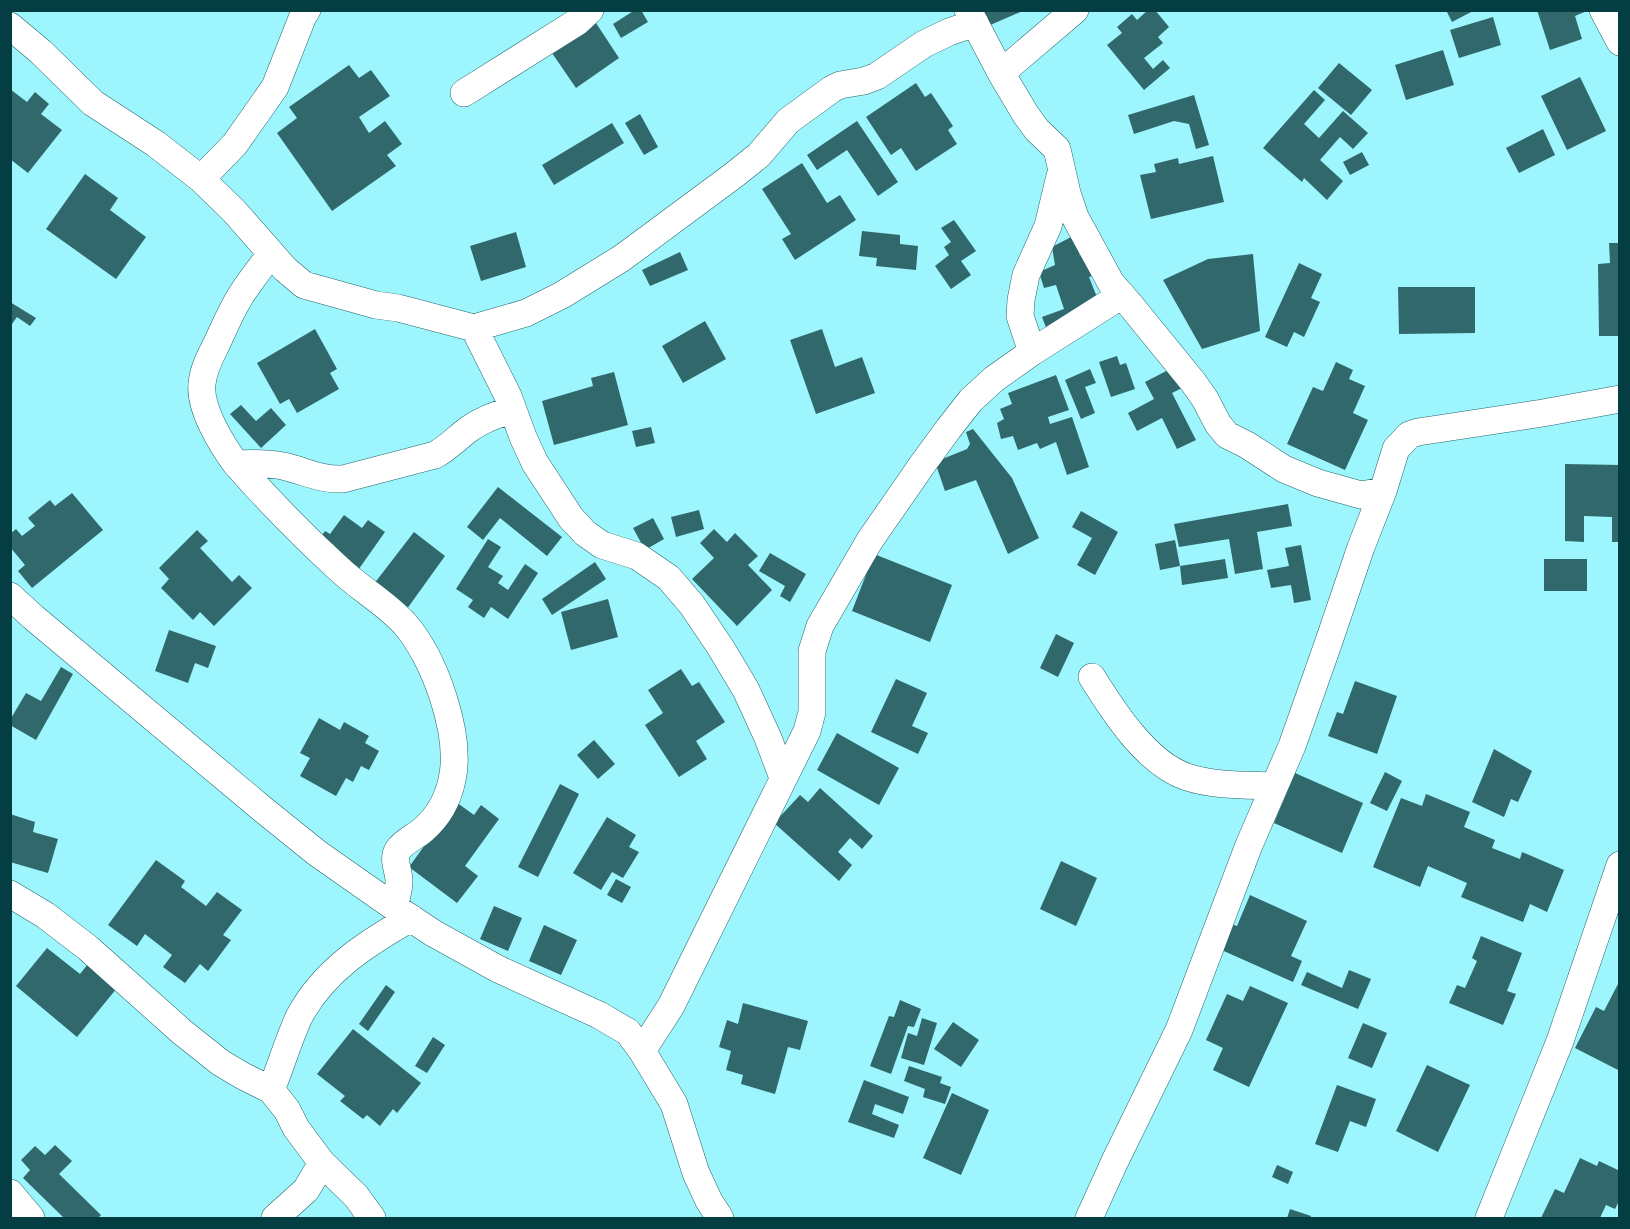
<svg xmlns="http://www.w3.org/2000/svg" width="1630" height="1229" font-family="Inter,sans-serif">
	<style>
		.building { fill: #31686c }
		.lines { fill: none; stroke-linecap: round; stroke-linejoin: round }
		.street-casing { stroke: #25656a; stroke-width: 28 }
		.street { stroke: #fff; stroke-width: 27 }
	</style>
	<rect width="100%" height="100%" fill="#9df6fd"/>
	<path class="building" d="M635 10H641L648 22 621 38 613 24Z
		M974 10H1025L981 29Z
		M1148 10H1155L1169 27 1158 37 1163 43 1144 58 1153 69 1163 60 1170 68 1144 90 1107 45 1122 33 1117 27 1132 14 1137 20Z
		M1446 10H1475L1452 22Z
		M1537 10H1589L1575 16 1582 39 1550 50Z
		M1493 17 1501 45 1459 58 1450 30Z
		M596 23 619 58 576 88 552 53Z
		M1443 50 1454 85 1406 100 1395 65Z
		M1339 63 1372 90 1351 115 1318 88Z
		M349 65 359 78 371 70 390 96 359 117 369 133 385 121 402 144 387 155 396 166 332 211 277 133 297 118 289 107Z
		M1580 77 1606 131 1567 150 1541 96Z
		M916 83 925 97 931 93 953 126 948 130 957 144 916 171 901 148 891 155 866 117Z
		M10 89 27 102 35 92 49 104 41 114 62 130 28 173 10 159Z
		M1314 90 1325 100 1304 124 1319 138 1343 111 1368 133 1353 149 1340 137 1320 160 1343 181 1327 200 1304 178 1302 182 1263 148Z
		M1194 95 1209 145 1196 149 1189 124 1174 121 1134 134 1128 115Z
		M640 114 658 147 644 155 625 123Z
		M857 121 898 182 878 196 847 150 817 170 807 155Z
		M612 123 624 143 554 185 542 165Z
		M1543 129 1555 155 1519 173 1506 148Z
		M1362 152 1369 165 1350 175 1343 162Z
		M1213 156 1224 202 1151 219 1140 175 1156 172 1154 164 1178 158 1179 164Z
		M802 163 827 203 840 195 856 220 795 260 782 239 791 234 762 189Z
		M85 174 118 198 110 210 146 237 116 279 46 229Z
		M954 220 976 251 961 261 971 275 951 289 935 266 949 255 944 247 951 242 941 228Z
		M862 231 900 235V244L918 246 916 270 876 266 877 258 859 256Z
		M516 232 526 267 481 281 470 246Z
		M1073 236 1080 256 1090 252 1098 274 1089 277 1100 305 1047 330 1042 317 1064 309 1056 285 1044 288 1039 272 1055 265 1052 247Z
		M1609 243H1620V336H1599L1598 264 1610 263Z
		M680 252 688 270 650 286 642 270Z
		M1253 254 1260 331 1202 349 1163 280 1208 259Z
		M1299 263 1322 274 1311 298 1320 302 1304 337 1294 332 1287 347 1265 337Z
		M1398 287H1475V333L1399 334Z
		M10 302 36 318 30 326 17 317 12 324 10 323Z
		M705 321 726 359 683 383 662 346Z
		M315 329 337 369 330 373 339 389 297 413 289 399 280 404 257 363Z
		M822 329 835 367 862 357 875 393 816 414 790 340Z
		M1117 356 1120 365 1126 363 1135 389 1111 397 1099 362Z
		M1336 362 1353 370 1349 379 1365 386 1353 413 1368 420 1345 470 1287 444 1313 387 1323 391Z
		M1176 366 1186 386 1172 393 1196 440 1177 449 1162 418 1137 431 1128 413 1154 399 1145 382Z
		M1090 369 1096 383 1085 387 1095 413 1081 419 1065 380Z
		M614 372 628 425 554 445 542 401 593 386 591 378Z
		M1056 375 1069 410 1048 417 1050 424 1072 417 1089 467 1067 475 1056 442 1040 449 1037 443 1018 450 1013 436 1001 439 997 423 1004 419 1000 409 1012 404 1008 393Z
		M241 405 256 421 271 408 286 425 261 448 230 414Z
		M651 427 655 443 636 447 632 431Z
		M973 429 1012 478 1039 538 1008 554 976 480 945 491 935 462 967 449 970 444 966 432Z
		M1565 464 1620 465V542H1612V517L1584 516V542L1565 541Z
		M498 487 562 537 547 556 500 518 483 540 467 527Z
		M72 493 103 530 32 588 18 571 25 565 10 547V534L16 529 22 536 35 526 28 518 50 500 55 506Z
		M1288 504 1292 526 1257 532 1263 569 1235 574 1229 539 1179 547 1174 524Z
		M699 510 704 529 676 537 671 517Z
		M1081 511 1118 532 1095 575 1077 565 1092 538 1072 527Z
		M344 515 362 528 368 520 385 532 356 573 316 544 325 531 330 534Z
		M653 518 664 539 645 550 633 528Z
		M714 529 727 542 735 533 758 556 748 565 772 590 737 626 692 579 714 558 700 543Z
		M197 530 208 541 200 548 232 582 239 575 252 588 214 626 200 612 193 620 161 588 169 579 159 568Z
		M414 532 445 556 404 613 370 589Z
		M488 539 501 547 488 567 503 576 498 583 508 590 525 564 538 573 508 619 491 607 484 618 468 607 473 600 456 589Z
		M1175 540 1180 566 1160 570 1155 544Z
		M1301 545 1311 600 1294 603 1291 585 1271 588 1267 570 1289 566 1285 548Z
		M770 553 806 574 790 602 780 596 785 586 759 571Z
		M874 554 952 585 930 642 852 611Z
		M1225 559 1228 578 1182 585 1180 566Z
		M1544 559H1587V591H1544Z
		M595 562 606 579 552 615 542 599Z
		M608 599 618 637 571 650 561 612Z
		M169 630 216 646 208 668 195 663 188 683 155 671Z
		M1056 634 1074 643 1058 677 1040 668Z
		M61 667 73 674 36 740 10 725V720L26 693 41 701Z
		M681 669 692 686 699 682 725 722 696 741 707 759 679 777 645 725 663 713 648 690Z
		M896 679 927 693 912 726 928 733 918 754 871 732Z
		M1355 681 1397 696 1377 754 1328 736 1337 712 1343 714Z
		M319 718 340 730 344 722 369 736 365 743 379 751 369 770 361 766 353 782 346 778 336 796 300 776 310 758 300 753Z
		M837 733 899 768 879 805 817 770Z
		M594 740 615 764 598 779 577 755Z
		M1494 749 1532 771 1518 802 1511 799 1504 817 1472 802Z
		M1385 772 1402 781 1387 811 1370 803Z
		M1295 773 1363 803 1342 853 1274 823Z
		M560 784 579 794 538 877 518 867Z
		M820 788 873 836 862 849 850 838 838 852 852 865 839 881 774 823 800 795 808 802Z
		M1426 794 1470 812 1464 827 1495 840 1492 848 1520 859 1522 852 1564 870 1547 912 1530 904 1523 922 1461 897 1467 883 1428 866 1420 887 1373 867 1401 798 1422 806Z
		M456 802 474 815 481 805 499 819 465 866 478 876 457 903 409 867Z
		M10 814 35 822 33 832 58 839 48 873 10 862Z
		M607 817 636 835 629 847 639 852 623 878 612 872 601 890 573 873Z
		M156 860 185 881 181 887 206 906 217 892 242 910 223 935 231 940 208 971 200 964 185 983 163 967 172 955 145 934 137 946 108 925Z
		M1061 861 1097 878 1076 926 1040 909Z
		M616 879 631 887 622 903 607 895Z
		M1250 895 1307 921 1291 956 1302 961 1293 982 1217 948 1228 923 1237 926Z
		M494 906 522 918 508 951 480 939Z
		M544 925 577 940 561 975 529 961Z
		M1481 936 1522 953 1507 991 1516 994 1503 1025 1449 1003 1457 985 1465 988 1477 961 1472 958Z
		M47 948 80 974 88 964 117 988 77 1037 16 986Z
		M1349 970 1371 979 1358 1009 1301 985 1307 972 1342 988Z
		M1618 984 1620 985V1071L1575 1048 1596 1007 1604 1011Z
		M386 985 395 992 368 1031 359 1024Z
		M1250 986 1288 1003 1249 1087 1213 1070 1223 1048 1206 1040 1227 994 1243 1001Z
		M900 1000 921 1009 914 1027 908 1026 891 1074 870 1066 889 1016 894 1017Z
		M743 1003 808 1021 800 1050 788 1047 775 1094 741 1084 743 1075 726 1070 731 1051 719 1047 727 1020 738 1024Z
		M922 1018 937 1023 924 1065 901 1058 908 1033 917 1036Z
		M953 1022 979 1040 961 1067 934 1049Z
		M1363 1023 1387 1033 1372 1068 1348 1058Z
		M353 1029 421 1083 397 1113 393 1109 380 1126 367 1115 363 1119 340 1101 345 1096 317 1074Z
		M433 1037 445 1045 427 1073 415 1066Z
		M1427 1065 1470 1085 1438 1152 1396 1131Z
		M909 1066 942 1077 940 1083 951 1087 945 1104 923 1097 925 1089 904 1081Z
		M864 1080 909 1097 903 1114 875 1104 872 1114 899 1125 894 1138 848 1122Z
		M1337 1085 1376 1099 1366 1127 1350 1121 1338 1152 1315 1144Z
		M952 1093 989 1110 961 1175 923 1158Z
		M55 1145 72 1161 59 1174 101 1215 98 1218H64L23 1178 30 1170 21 1160 35 1146 45 1155Z
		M1580 1158 1597 1166 1599 1161 1620 1171V1199L1615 1209 1606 1205 1600 1218H1541L1555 1189 1564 1193Z
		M1277 1165 1293 1172 1288 1184 1272 1177Z
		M1290 1209 1311 1216 1310 1218H1287Z"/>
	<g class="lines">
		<defs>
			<path id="street" d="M968 10 1001 73 1026 115 1037 130 1057 149 1067 193 1075 217 1111 283 1132 307 1193 382 1205 399 1218 424 1227 435 1247 445 1284 469 1318 483 1361 495 1383 491
				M1603 10 1620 42
				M10 26 41 52 93 103 156 144 201 179 234 211 285 269 304 285 376 305 398 308 474 328 526 313 562 295 622 258 734 175 759 155 788 121 832 89 840 85 864 81 877 76 924 44 949 32 975 23
				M1001 73 1075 10
				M464 93 577 22 590 10
				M201 179 235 144 275 87 303 16 307 10
				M271 254C261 267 250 281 241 295 231 311 224 328 216 345 210 357 203 370 202 384 199 408 222 445 236 464 268 500 302 535 338 568 359 588 384 602 404 623 435 658 462 735 452 780 448 799 438 817 423 830 415 837 404 841 398 850 392 859 399 871 399 881 399 890 396 899 394 907
				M474 328 508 396 523 437 535 463 571 518 585 533 602 545 637 556 669 578 692 605 721 648 746 690 768 738 783 778
				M1032 352 1020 316 1021 300 1026 275 1048 226 1060 176
				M236 464C252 463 267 463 283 466 305 471 320 480 343 479L435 455C448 448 457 438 469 429 483 419 497 414 513 410
				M10 596 33 617 260 807 317 853 394 907 433 933 498 969 599 1015 628 1032 642 1051 674 1104 696 1173 709 1201 720 1218
				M1092 677C1113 711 1147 764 1187 777 1214 786 1246 785 1274 786
				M10 894 45 915 88 948 182 1032 221 1063 243 1076 271 1090 287 1110 296 1128 322 1163 356 1196 372 1218
				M642 1051 671 1006 807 731 812 712V651L820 626 870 540 922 465 949 428 971 400 994 379 1032 352 1122 295
				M271 1090C281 1066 288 1041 299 1017 323 971 367 943 411 918
				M10 1193 31 1218
				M275 1218 306 1190 322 1163
				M1089 1218 1115 1161 1179 1030 1249 845 1292 746 1328 644 1361 547 1383 491 1396 449 1409 435 1418 432 1543 413 1620 399
				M1489 1218 1560 1041 1620 865"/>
		</defs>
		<use href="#street" class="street-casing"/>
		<use href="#street" class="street"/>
	</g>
	<rect width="1630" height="1229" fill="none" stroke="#053e42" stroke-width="24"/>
</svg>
